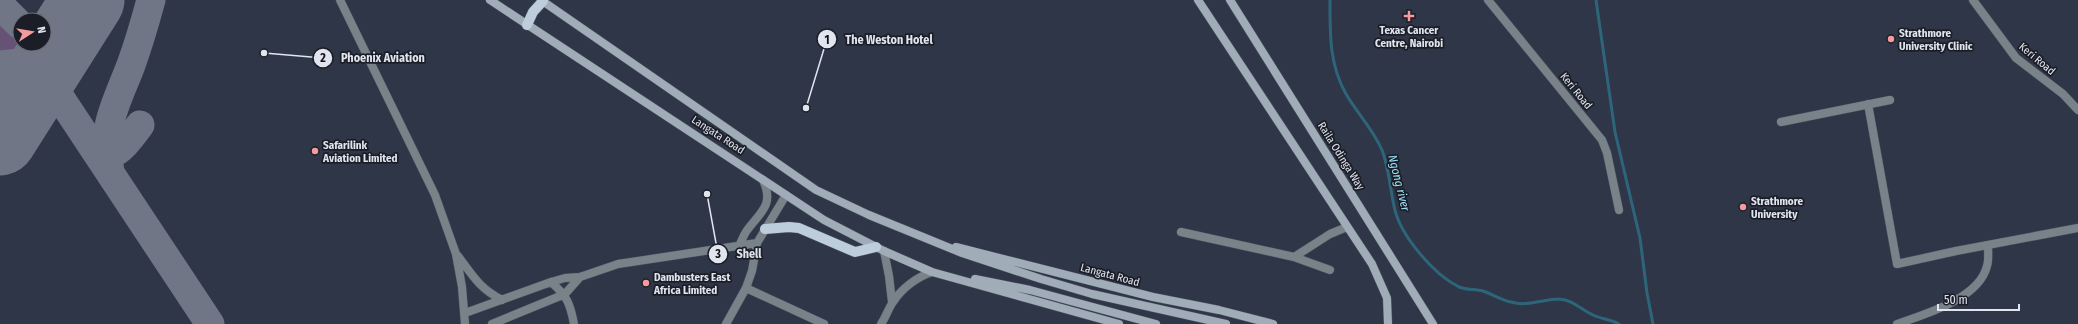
<svg xmlns="http://www.w3.org/2000/svg" width="2078" height="324" font-family="'Fira Sans Condensed',sans-serif">
	<style>
		.green { fill: #665274 }
		.lines { fill: none; stroke-linecap: round; stroke-linejoin: round }
		.stream { stroke: #2d667a; stroke-width: 3 }
		.taxiway { stroke: #707685; stroke-width: 29 }
		.runway { stroke: #707685; stroke-width: 73 }
		.minor-casing { stroke: #4b5262; stroke-width: 9 }
		.secondary-casing { stroke: #4b5262; stroke-width: 9 }
		.primary-casing { stroke: #4b5262; stroke-width: 11 }
		.minor { stroke: #7a8289; stroke-width: 8 }
		.secondary { stroke: #a0acb7; stroke-width: 8 }
		.primary { stroke: #bdcddb; stroke-width: 10 }
		.poi-dot { fill: #f49b9f; stroke: #1b1e26; stroke-width: 1.5 }
		.labels { text-anchor: middle; dominant-baseline: central; stroke-width: 3.5; stroke-linejoin: round; paint-order: stroke }
		.poi-label { font-size: 11px; font-weight: bold; fill: #e1e5f0; stroke: #1b1e26; text-anchor: start }
		.street-label { font-size: 11px; fill: #e1e5f0; stroke: #1b1e26 }
		.water-label { font-size: 12px; font-style: italic; fill: #9be0fa; stroke: #1b1e26 }
		.leader { fill: none; stroke: #e1e5f0; stroke-width: 1.5 }
		.callout-dot { fill: #e1e5f0; stroke: #1b1e26; stroke-width: 1.5 }
		.mark-label { font-size: 12px; text-anchor: middle; font-weight: bold; fill: #111 }
		.callout-label { font-size: 12px; text-anchor: middle; font-weight: bold; fill: #e1e5f0; stroke: #1b1e26; stroke-width: 3.5; stroke-linejoin: round; paint-order: stroke }
	</style>
	<rect width="100%" height="100%" fill="#2f3647"/>
	<path class="green" d="M0 20C28 53 22 59 0 92Z"/>
	<g class="lines">
		<path class="stream" d="M1330 0C1330 33 1329 64 1346 94 1357 113 1373 129 1382 150 1389 168 1390 188 1394 206 1399 234 1433 274 1459 287 1466 290 1475 289 1483 291 1492 294 1501 300 1511 302 1527 307 1544 299 1559 299 1573 300 1579 308 1591 314 1600 319 1610 319 1619 324
			M1596 0 1615 132 1640 238 1647 293 1653 324"/>
		<path class="taxiway" d="M0 5 20 25
			M0 65 36 61
			M24 100C35 93 48 86 59 96L210 324
			M24 100 36 61 37 44
			M95 148C114 166 129 139 140 125
			M110 171C100 129 117 102 131 65 139 43 145 22 151 0"/>
		<path class="runway" d="M0 139 88 0"/>
		<defs>
			<path id="minor" d="M340 0 435 195 456 254 462 287 465 324
				M1488 0 1602 140 1607 153 1619 210
				M1973 0 2016 58 2063 94 2078 110
				M1868 104 1897 264 1956 251 2078 228
				M1781 122 1890 100
				M1181 232 1294 257 1330 234 1347 227
				M739 246C742 240 744 234 748 229 762 211 774 204 763 180
				M884 251 889 276 892 302
				M458 256C473 276 479 288 502 300
				M1294 257 1330 270
				M551 282C567 296 570 303 574 324
				M746 288 824 324
				M465 313 551 282 565 278 580 277 618 264 757 243
				M492 324 565 294 580 277
				M726 324 746 288 752 271 757 243 786 195
				M881 324C886 317 888 309 893 302 902 288 917 277 932 272
				M1897 324C1925 314 1979 299 1987 266 1989 260 1988 252 1988 245"/>
			<path id="secondary" d="M490 0 824 220 884 251 932 272 1119 324
				M541 0 816 190 869 215 962 253 1041 279 1092 294 1226 324
				M1198 0 1372 264 1387 298 1388 324
				M1230 0 1433 324
				M956 247 1153 297 1219 310 1273 324
				M975 279 1030 290 1156 324"/>
			<path id="primary" d="M527 25 533 12 543 1
				M765 229 789 227 799 228 855 252 876 247"/>
		</defs>
		<use href="#minor" class="minor-casing"/>
		<use href="#secondary" class="secondary-casing"/>
		<use href="#primary" class="primary-casing"/>
		<use href="#minor" class="minor"/>
		<use href="#secondary" class="secondary"/>
		<use href="#primary" class="primary"/>
	</g>
	<g class="poi-dot">
		<path d="M1407 10h4v4h4v4h-4v4h-4v-4h-4v-4h4z"/>
		<circle cx="1891" cy="39" r="4"/>
		<circle cx="315" cy="151" r="4"/>
		<circle cx="1743" cy="207" r="4"/>
		<circle cx="646" cy="283" r="4"/>
	</g>
	<g class="labels">
		<g class="poi-label">
			<text x="1409" y="30" text-anchor="middle">Texas Cancer<tspan x="1409" dy="13">Centre, Nairobi</tspan></text>
			<text x="1899" y="33">Strathmore<tspan x="1899" dy="13">University Clinic</tspan></text>
			<text x="323" y="145">Safarilink<tspan x="323" dy="13">Aviation Limited</tspan></text>
			<text x="1751" y="201">Strathmore<tspan x="1751" dy="13">University</tspan></text>
			<text x="654" y="277">Dambusters East<tspan x="654" dy="13">Africa Limited</tspan></text>
		</g>
		<g class="street-label">
			<text transform="translate(2037 59) rotate(40)">Keri Road</text>
			<text transform="translate(1576 91) rotate(51)">Keri Road</text>
			<text transform="translate(718 135) rotate(33)">Langata Road</text>
			<text transform="translate(1341 156) rotate(58)">Raila Odinga Way</text>
			<text transform="translate(1110 275) rotate(15)">Langata Road</text>
		</g>
		<g class="water-label">
			<text transform="translate(1399 183) rotate(76)">Ngong river</text>
		</g>
	</g>
	<path class="leader" d="M806 108L827 39M264 53L323 58M707 194L718 254"/>
	<g class="callout-dot">
		<circle cx="806" cy="108" r="4"/>
		<circle cx="264" cy="53" r="4"/>
		<circle cx="707" cy="194" r="4"/>
		<circle cx="827" cy="39" r="10"/>
		<circle cx="323" cy="58" r="10"/>
		<circle cx="718" cy="254" r="10"/>
	</g>
	<g class="mark-label">
		<text x="827" y="44">1</text>
		<text x="323" y="62">2</text>
		<text x="718" y="258">3</text>
	</g>
	<g class="callout-label">
		<text x="889" y="44">The Weston Hotel</text>
		<text x="383" y="62">Phoenix Aviation</text>
		<text x="749" y="258">Shell</text>
	</g>
	<g transform="translate(32 32) rotate(78)"><circle r="19" fill="#1b1e26" stroke="#6a6e77"/>
	<path d="M0-3L7 15L0 10L-7 15Z" fill="#f49b9f"/>
	<text y="-6" font-size="11" font-weight="bold" text-anchor="middle" fill="#e1e5f0">N</text>
	</g>
	<path d="M1938 304v6h81v-6" fill="none" stroke="#e1e5f0" stroke-width="2"/>
	<text x="1944" y="304" font-size="12" fill="#e1e5f0" stroke="#1b1e26" stroke-width="3" paint-order="stroke">50 m</text>
</svg>
